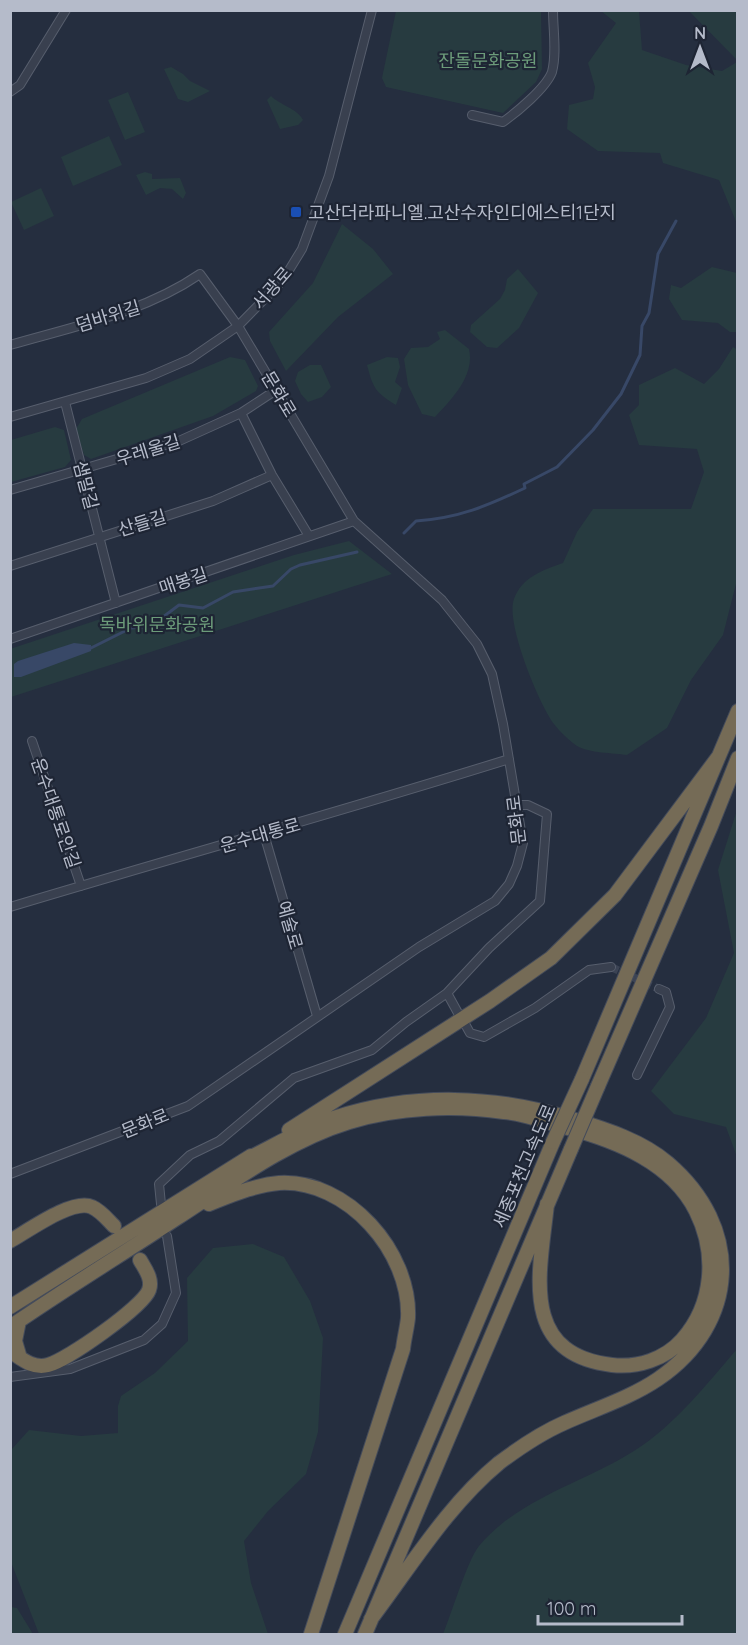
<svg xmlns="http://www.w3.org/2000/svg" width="748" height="1645" font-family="Quicksand,'Noto Sans KR',sans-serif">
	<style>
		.green { fill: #273b40 }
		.water { fill: #384867 }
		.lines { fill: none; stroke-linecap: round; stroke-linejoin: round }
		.stream { stroke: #384867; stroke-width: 3 }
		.minor-tunnel { stroke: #3b4354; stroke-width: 8; stroke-dasharray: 8 4; stroke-linecap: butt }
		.minor-casing { stroke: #575e6d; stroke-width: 10 }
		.motorway-casing { stroke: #444b5a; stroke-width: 16 }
		.minor { stroke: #39404f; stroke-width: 8 }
		.motorway { stroke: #756b56; stroke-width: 14 }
		.motorway-bridge-casing { stroke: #444b5a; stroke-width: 16; stroke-linecap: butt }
		.motorway-bridge { stroke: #756b56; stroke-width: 14 }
		.transit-dot { fill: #1a4fb4; stroke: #1e2534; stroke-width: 2 }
		.labels { text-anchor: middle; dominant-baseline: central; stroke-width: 4.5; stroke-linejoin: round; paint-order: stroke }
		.park-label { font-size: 18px; fill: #6c9b7a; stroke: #1e2534 }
		.poi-label { font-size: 18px; fill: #b5bbca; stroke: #1e2534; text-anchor: start }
		.street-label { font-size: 18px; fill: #b5bbca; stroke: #1e2534 }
	</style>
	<rect width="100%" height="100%" fill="#252e3f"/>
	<path class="green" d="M396 11H541L542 69 536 82 503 113 386 87 382 78Z
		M601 11H639L642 50 686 65 722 71 737 62V224L719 180 663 163 660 153 598 151 567 129 569 105 593 99 595 87 588 63 616 23Z
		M689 11H737V60Z
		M171 67 183 74 190 81 210 91 188 102 178 99 164 69Z
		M128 92 145 132 125 140 108 100Z
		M271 96C280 105 298 109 303 120L298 125 280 129 267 100Z
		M109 136 122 165 73 186 61 157Z
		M145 172 152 174V179L180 178 186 193 183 199 172 189 160 188 146 195 136 175Z
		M41 188 54 216 24 230 11 202Z
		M342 224 373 249 393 274 338 317 286 371 270 341 269 332 313 283Z
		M712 267 737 273V332H730L718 323 682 320 669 299 671 285 681 288Z
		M518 269 538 293 519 328 497 348 487 347 470 332 471 325 500 299 505 290 507 279Z
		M445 330 469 349C475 375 453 398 435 417L422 414 408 385 404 359 411 348 428 347 440 339 437 332Z
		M733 347 738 350V576L723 635 691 680 667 728 627 755C613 753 589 753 577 746 570 741 559 731 554 724 539 704 505 622 514 599 522 577 543 570 563 563L577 532 593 509H691L704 472 697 449 639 445 629 415 639 405V385L675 368 704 384 719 369Z
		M230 357 245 360 258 386 256 391 213 416 91 459 84 455 76 429 82 419Z
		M387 357 398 358 400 367 395 382 402 388 396 405C375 392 373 388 367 365Z
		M310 365H321L331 387 322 397 308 402 301 394 295 381 298 372Z
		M55 427 64 430 71 460 65 467 11 482V440Z
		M349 541 392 574 11 697 10 649 294 555Z
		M737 810V1157L726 1127 674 1114 651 1091 706 1018 734 953 718 870Z
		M253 1244 284 1257 310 1301 323 1338 318 1432 306 1474 268 1511 244 1541 251 1583 268 1634H39L11 1562V1458L12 1449 29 1430 81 1436 118 1433V1406L121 1396 155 1373 188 1341 187 1278 213 1248Z
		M737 1349V1634H443C451 1615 468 1559 479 1546 518 1499 583 1483 634 1451 675 1425 706 1385 737 1349Z
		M11 1607 17 1608 33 1634H11Z"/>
	<path class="water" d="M74 643 91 645V651L21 677H14V664L18 661Z"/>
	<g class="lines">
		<path class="stream" d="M404 533 416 521C459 518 487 506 525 488L524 484 557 467 593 430 621 394 640 355 642 326 649 313 658 254 676 221
			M91 648 131 628 151 626 179 605 203 608 233 592 273 586 291 569 300 565 357 552"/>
		<path class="minor-tunnel" d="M611 967 659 989"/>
		<defs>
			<path id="minor" d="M10 92 20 85 66 10
				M472 115 503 122C517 112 546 88 552 72 557 53 553 30 553 10
				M10 345C75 326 143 313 200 274L238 326 354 521 442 600 477 644 492 674 503 724 523 843 517 866 509 884 495 901 419 947 188 1106 10 1174
				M65 402 116 603
				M241 413 272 475 309 536
				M10 417 146 378 190 359 238 326 283 280 302 249 329 176 372 10
				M10 490 179 441 241 413 276 390
				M10 566 213 501 272 475
				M10 639 354 521
				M32 741 81 886
				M264 834 317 1016
				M10 907C176 857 343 811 509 759
				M458 1013 447 993 489 948 540 901 547 814 528 805H515
				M465 1024 470 1033 484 1037 535 1008 589 970 611 967
				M637 1075 670 1007 666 992 659 989
				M161 1204 159 1184 190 1155 219 1141 294 1078 372 1050 406 1022 447 993
				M10 1377 70 1369 144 1340 162 1324 176 1293 167 1236"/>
			<path id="motorway" d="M582 1079 738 711
				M598 1086 711 826 738 758
				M289 1130 490 1001 551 958 615 895 719 756
				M245 1160C274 1146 303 1128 334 1118 413 1092 496 1095 575 1120 608 1130 642 1141 668 1163 743 1227 740 1323 658 1379 630 1398 595 1409 564 1423 541 1433 519 1448 499 1463 448 1505 411 1566 371 1619
				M209 1204C232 1195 255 1185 279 1183 347 1179 411 1252 408 1318 407 1328 404 1339 403 1349L311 1634
				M10 1241C28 1231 73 1198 92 1207 101 1211 107 1219 114 1226
				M10 1307 251 1156
				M19 1321 15 1341 20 1358
				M10 1327C65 1289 121 1255 177 1218 231 1183 287 1141 349 1122 398 1107 454 1105 504 1112 526 1114 548 1123 568 1128 617 1141 672 1163 696 1211 717 1253 714 1304 682 1340 665 1359 638 1368 612 1365 518 1354 540 1272 547 1204
				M10 1351C22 1359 33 1369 48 1365 67 1360 143 1307 149 1290 153 1279 145 1269 140 1260
				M345 1634 553 1142
				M365 1634 571 1149"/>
		</defs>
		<use href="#minor" class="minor-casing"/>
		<use href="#motorway" class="motorway-casing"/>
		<use href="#minor" class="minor"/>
		<use href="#motorway" class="motorway"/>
		<defs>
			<path id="motorway-bridge" d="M553 1142 582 1079
				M571 1149 598 1086"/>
		</defs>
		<use href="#motorway-bridge" class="motorway-bridge-casing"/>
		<use href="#motorway-bridge" class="motorway-bridge"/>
	</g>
	<rect class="transit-dot" x="290" y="206" width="12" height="12" rx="3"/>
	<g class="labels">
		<g class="park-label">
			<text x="488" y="60">잔돌문화공원</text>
			<text x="157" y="624">독바위문화공원</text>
		</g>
		<g class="poi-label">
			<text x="308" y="212">고산더라파니엘.고산수자인디에스티1단지</text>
		</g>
		<g class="street-label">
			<text transform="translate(272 288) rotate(-49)">서광로</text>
			<text transform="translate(108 316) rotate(-17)">덤바위길</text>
			<text transform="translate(279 394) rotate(59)">문화로</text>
			<text transform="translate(148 450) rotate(-17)">우레울길</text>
			<text transform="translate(86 485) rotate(75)">샘말길</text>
			<text transform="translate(142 523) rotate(-17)">산들길</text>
			<text transform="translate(183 581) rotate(-18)">매봉길</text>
			<text transform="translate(56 813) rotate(71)">운수대통로안길</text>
			<text transform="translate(516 820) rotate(-97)">문화로</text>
			<text transform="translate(260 835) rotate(-16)">운수대통로</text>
			<text transform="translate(290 925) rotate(74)">예술로</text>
			<text transform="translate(145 1123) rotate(-22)">문화로</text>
			<text transform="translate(524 1166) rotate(-67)">세종포천고속도로</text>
		</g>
	</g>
	<rect width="748" height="1645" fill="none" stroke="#b5bbca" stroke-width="24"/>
	<g transform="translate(700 48)" stroke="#1e2534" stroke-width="4.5" paint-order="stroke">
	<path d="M0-4.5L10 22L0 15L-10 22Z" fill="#b5bbca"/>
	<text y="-9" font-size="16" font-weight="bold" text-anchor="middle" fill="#b5bbca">N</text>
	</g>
	<path d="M538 1615v9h144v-9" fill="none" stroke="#b5bbca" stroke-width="3"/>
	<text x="547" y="1615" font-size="18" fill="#b5bbca" stroke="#1e2534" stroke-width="4.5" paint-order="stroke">100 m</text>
</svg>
